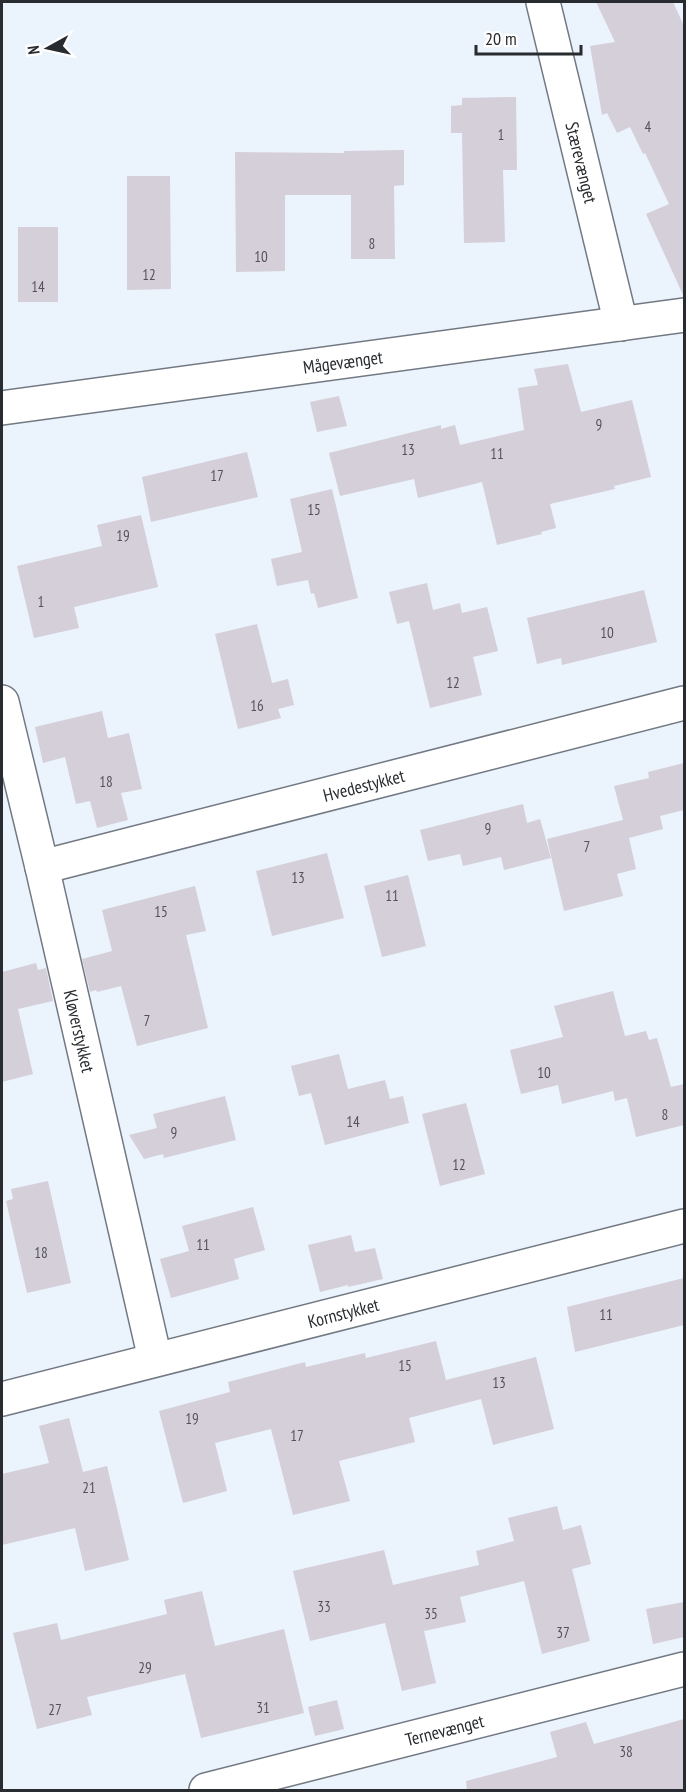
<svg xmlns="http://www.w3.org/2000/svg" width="686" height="1792" font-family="'PT Sans Narrow',sans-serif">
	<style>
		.building { fill: #d5cfd9 }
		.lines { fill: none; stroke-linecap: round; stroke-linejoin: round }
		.street-casing { stroke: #727982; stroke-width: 36 }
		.street { stroke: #fff; stroke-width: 33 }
		.labels { text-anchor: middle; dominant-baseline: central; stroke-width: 5; stroke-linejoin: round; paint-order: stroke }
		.number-label { font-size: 15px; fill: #53545a }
		.street-label { font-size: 18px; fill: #282b2f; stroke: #fff }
	</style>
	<rect width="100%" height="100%" fill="#ebf3fd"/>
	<path class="building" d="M596 2H673L684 26V297L646 214 669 204 645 153 643 154 630 127 617 133 607 113 602 115 590 46 615 42Z
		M516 97 517 170H503L505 242 464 243 462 133H451V106L462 105V98Z
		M404 150V185L394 186 395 259H351V195H285V271L236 272 235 152 344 153V151Z
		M127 176H170L171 289 127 290Z
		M18 227H58V302H18Z
		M568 364 581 412 632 400 651 477 614 486 615 489 550 504 556 528 541 532 542 534 497 545 482 482 418 498 414 479 340 496 329 453 441 425V429L455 425 460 445 524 430 518 388 538 385 534 369Z
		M339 396 347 426 317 432 310 402Z
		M247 452 258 497 151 522 142 477Z
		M332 489 358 598 318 608 314 593 311 594 308 580 277 586 271 559 302 552 290 499Z
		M141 515 158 587 74 607 79 628 34 638 17 566 102 546 97 525Z
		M427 583 433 610 460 603 462 613 487 607 498 651 473 657 482 695 430 708 409 621 397 624 389 592Z
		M644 590 657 642 562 665 561 658 537 664 527 618Z
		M257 624 272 683 288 679 294 705 278 709 281 718 238 729 215 634Z
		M102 711 108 738 129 733 142 789 121 793 128 820 97 828 90 801 76 804 65 757 43 763 35 727Z
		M684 763V810L660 816 663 829 629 838 636 869 617 874 623 896 564 911 547 839 623 820 614 786 649 778 648 772Z
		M523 804 527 823 540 819 551 858 504 870 501 857 463 866 460 854 428 861 420 830Z
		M327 853 344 918 272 936 256 871Z
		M408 875 426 946 382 957 364 886Z
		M195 886 206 931 186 935 208 1028 137 1046 121 986 97 992 96 990 90 992 82 959 112 951 102 910Z
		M36 963 38 970 46 968 53 1001 18 1009 33 1074 2 1082V972Z
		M613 991 625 1036 646 1031 649 1040 657 1038 671 1087 684 1084V1125L636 1137 627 1098 615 1101 613 1091 562 1104 558 1085 521 1094 510 1050 563 1037 554 1006Z
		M339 1054 348 1089 385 1080 390 1099 403 1096 409 1123 325 1145 311 1093 299 1096 291 1066Z
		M225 1096 236 1140 164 1158 163 1154 144 1159 129 1135 157 1128 153 1114Z
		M466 1103 485 1174 440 1186 422 1114Z
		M48 1181 71 1283 27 1293 6 1201 13 1199 11 1189Z
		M253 1207 265 1250 234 1259 239 1279 171 1298 160 1259 189 1251 182 1226Z
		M351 1235 355 1252 375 1248 383 1279 348 1287V1285L320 1292 308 1245Z
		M684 1278V1325L575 1352 567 1307Z
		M436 1341 446 1380 536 1357 554 1429 493 1445 481 1399 409 1418 415 1442 339 1461 350 1501 293 1515 271 1429 215 1443 227 1491 183 1503 159 1411 230 1392 228 1382 305 1362 306 1367 365 1353 366 1358Z
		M69 1418 83 1472 107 1466 129 1560 85 1571 75 1528 2 1545V1474L49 1463 39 1426Z
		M557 1506 563 1530 581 1525 591 1564 572 1569 590 1641 542 1654 524 1581 460 1597 466 1622 424 1631 436 1683 402 1691 385 1623 310 1641 293 1571 384 1550 393 1585 479 1565 476 1551 514 1541 508 1518Z
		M202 1591 215 1646 284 1629 304 1713 201 1738 185 1674 87 1697 92 1715 37 1729 13 1633 57 1623 61 1640 167 1614 164 1600Z
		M684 1602V1637L653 1644 646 1609Z
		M337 1700 344 1729 315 1736 308 1707Z
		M684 1719V1791H467L466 1781 557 1757 550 1732 586 1722 594 1744Z"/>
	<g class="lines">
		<defs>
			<g id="street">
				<path id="s1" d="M543 2 621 324"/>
				<path id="s2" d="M2 408 684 315"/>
				<path id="s3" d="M2 702 42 867 155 1359"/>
				<path id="s4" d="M42 867 684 703"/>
				<path id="s5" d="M2 1399 684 1226"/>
				<path id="s6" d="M206 1790 684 1669"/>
			</g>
		</defs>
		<use href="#street" class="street-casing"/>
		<use href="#street" class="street"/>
	</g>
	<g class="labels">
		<g class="number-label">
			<text x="648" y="126">4</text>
			<text x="501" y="134">1</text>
			<text x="372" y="243">8</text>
			<text x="261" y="256">10</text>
			<text x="149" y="274">12</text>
			<text x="38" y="286">14</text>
			<text x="599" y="424">9</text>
			<text x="408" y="449">13</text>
			<text x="497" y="453">11</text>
			<text x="217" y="475">17</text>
			<text x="314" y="509">15</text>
			<text x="123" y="535">19</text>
			<text x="41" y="601">1</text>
			<text x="607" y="632">10</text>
			<text x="453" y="682">12</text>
			<text x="257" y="705">16</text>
			<text x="106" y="781">18</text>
			<text x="488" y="828">9</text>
			<text x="587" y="846">7</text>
			<text x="298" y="877">13</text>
			<text x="392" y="895">11</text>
			<text x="161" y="911">15</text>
			<text x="147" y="1020">7</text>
			<text x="544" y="1072">10</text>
			<text x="665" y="1114">8</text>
			<text x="353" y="1121">14</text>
			<text x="174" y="1132">9</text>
			<text x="459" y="1164">12</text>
			<text x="203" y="1244">11</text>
			<text x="41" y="1252">18</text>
			<text x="606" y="1314">11</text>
			<text x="405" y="1365">15</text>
			<text x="499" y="1382">13</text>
			<text x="192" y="1418">19</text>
			<text x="297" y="1435">17</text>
			<text x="89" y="1487">21</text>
			<text x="324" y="1606">33</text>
			<text x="431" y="1613">35</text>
			<text x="563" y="1632">37</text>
			<text x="145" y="1667">29</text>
			<text x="263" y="1707">31</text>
			<text x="55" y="1709">27</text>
			<text x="626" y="1751">38</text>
		</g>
		<g class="street-label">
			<text stroke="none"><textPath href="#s1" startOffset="165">Stærevænget</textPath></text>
			<text stroke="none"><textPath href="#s2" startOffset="344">Mågevænget</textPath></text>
			<text stroke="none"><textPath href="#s4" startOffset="332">Hvedestykket</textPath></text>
			<text stroke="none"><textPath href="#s3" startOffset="338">Kløverstykket</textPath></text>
			<text stroke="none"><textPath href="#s5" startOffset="352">Kornstykket</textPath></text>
			<text stroke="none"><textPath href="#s6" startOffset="246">Ternevænget</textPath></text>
		</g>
	</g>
	<rect width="686" height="1792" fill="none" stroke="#282b2f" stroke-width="6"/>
	<g transform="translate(48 48) rotate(262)" stroke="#ffffff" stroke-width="4.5" paint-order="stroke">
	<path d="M0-4.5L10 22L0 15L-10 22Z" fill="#282b2f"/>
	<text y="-9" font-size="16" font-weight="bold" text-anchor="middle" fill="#282b2f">N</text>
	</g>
	<path d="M476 45v9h105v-9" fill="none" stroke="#282b2f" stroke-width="3"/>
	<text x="485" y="45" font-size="18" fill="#282b2f" stroke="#ffffff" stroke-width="4.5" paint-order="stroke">20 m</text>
</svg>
